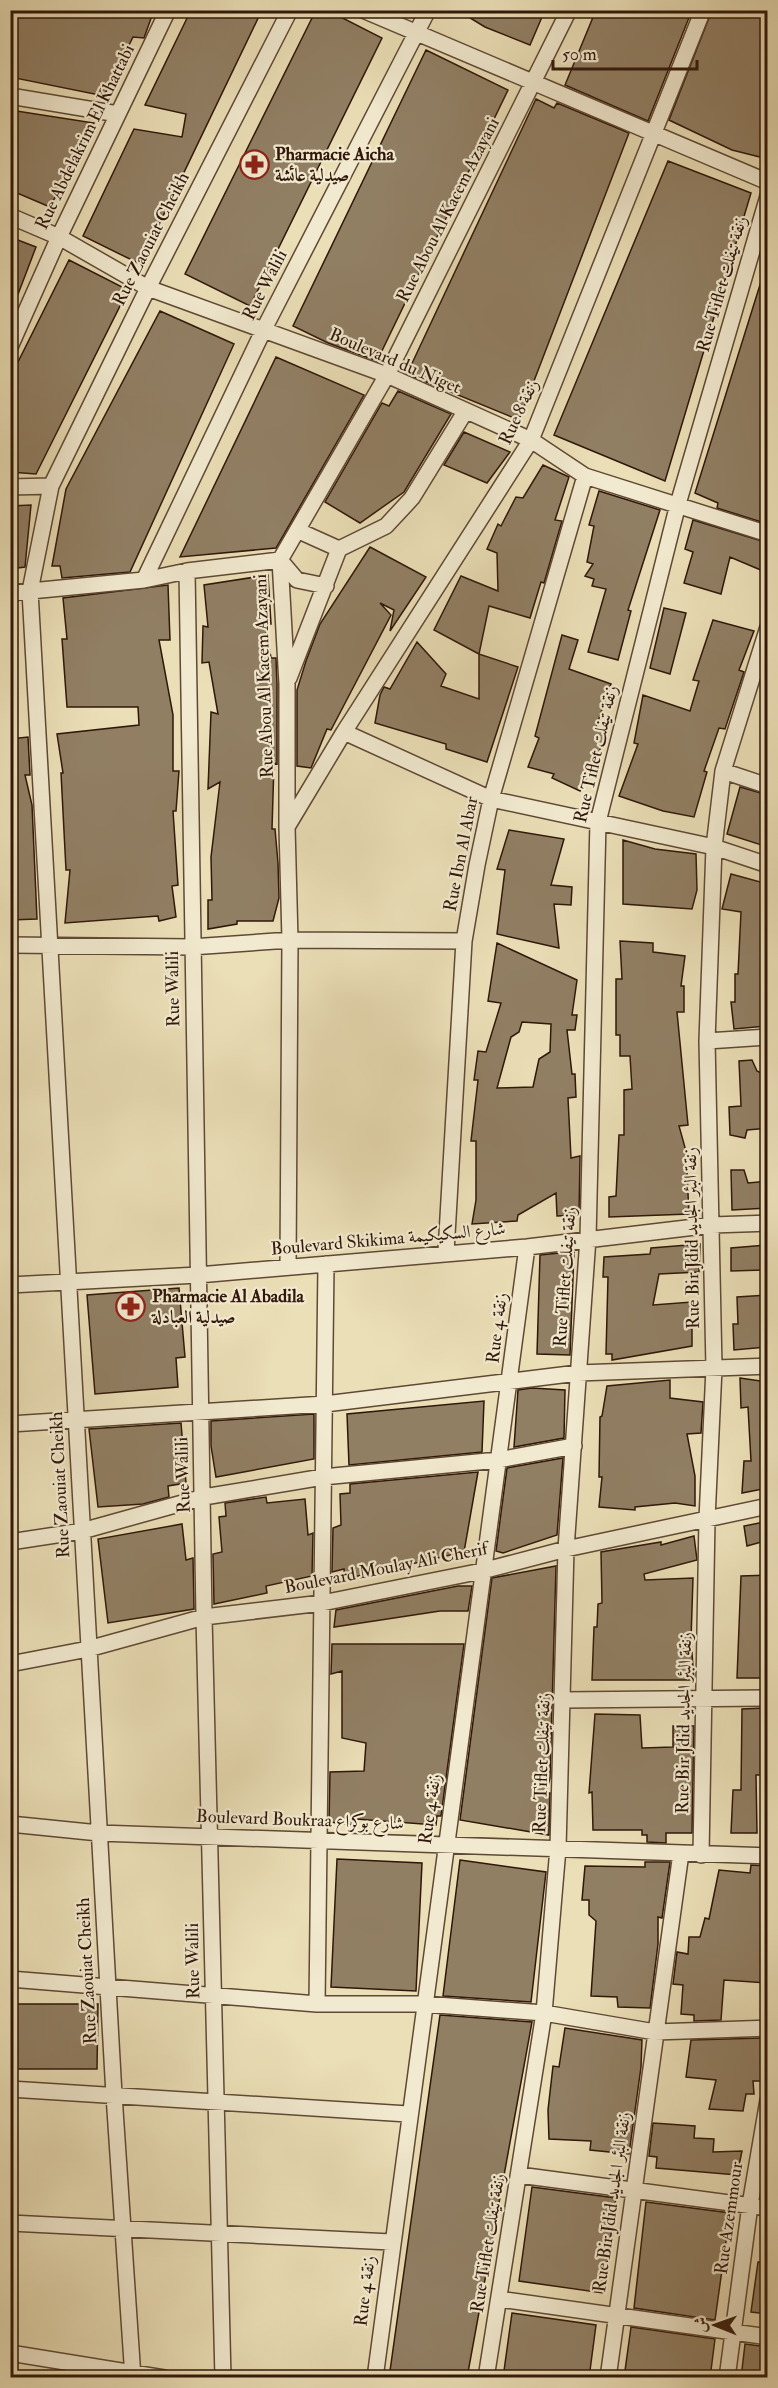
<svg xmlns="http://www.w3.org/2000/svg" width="778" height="2388" font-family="'IM FELL Double Pica',Amiri,serif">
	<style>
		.building { fill: #917f64; stroke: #30170a; stroke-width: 1.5; fill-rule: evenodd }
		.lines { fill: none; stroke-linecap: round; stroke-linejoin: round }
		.minor-casing { stroke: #5f4935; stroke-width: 18 }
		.minor { stroke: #f2ead0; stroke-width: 15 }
		.labels { text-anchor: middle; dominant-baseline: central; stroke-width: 4.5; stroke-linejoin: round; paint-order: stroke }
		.street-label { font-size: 18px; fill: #30170a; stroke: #f2ead0 }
		.poi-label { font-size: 18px; font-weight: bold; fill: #30170a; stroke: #f2ead0; text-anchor: start }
	</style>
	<rect width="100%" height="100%" fill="#ebdfb7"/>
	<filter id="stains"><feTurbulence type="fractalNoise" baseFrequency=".00333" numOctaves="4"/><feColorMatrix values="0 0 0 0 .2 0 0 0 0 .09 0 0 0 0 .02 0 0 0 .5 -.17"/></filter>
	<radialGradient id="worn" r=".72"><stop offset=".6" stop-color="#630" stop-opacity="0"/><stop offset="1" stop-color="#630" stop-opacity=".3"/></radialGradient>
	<path class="building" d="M10 10H154L144 38 133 37 104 96 10 77Z
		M191 10H262L140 264 83 236 134 129 182 137 186 114 145 105Z
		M316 10H327L382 38 250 306 185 274Z
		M457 10H545L530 45 485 27Z
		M596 10H692L648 121 565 85Z
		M712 10H768V134L760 157 732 150 669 120Z
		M426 50 508 90 377 361 328 343 293 326Z
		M536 99 554 108 557 103 629 133 519 420 407 374Z
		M10 110 94 123 50 207 10 190Z
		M668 161 751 193 665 481 554 435Z
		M10 237 36 247 12 310H10Z
		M69 260 128 290 36 474 10 472V378Z
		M764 272H768V524L717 508 718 503 695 493Z
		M160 311 234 344 130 572 62 578 60 566H52L66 489Z
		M276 357 364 395 276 548 180 557Z
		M398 391 451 414 404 492 360 523 325 502 382 403 389 406Z
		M464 432 510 452 487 483 444 465Z
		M543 465 569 477 555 520 562 521 544 583 541 582 530 618 489 606 479 654 434 630 461 576 498 591 497 553 487 549 498 524 501 526 516 497 523 498Z
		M599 491 660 510 628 610 631 611 618 660 588 652 606 589 592 586 594 579 585 576 593 564 587 562 594 526 589 525Z
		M31 505 25 567 10 569V506Z
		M693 520 768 543V573L730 557 721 594 684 583 693 552 685 549Z
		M370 547 426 577 390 631 394 610 380 603 391 615 331 730 327 729 311 768 297 766V690L306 661 320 624Z
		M268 575 271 624H265L271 658H276L277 684V764L274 763 272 829H275L278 863 279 898 273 921H237V924L208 929V900H212L211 857 220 782 208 789 211 712 218 714 209 662 202 663 203 626 208 627 204 585Z
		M168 585 170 640H159L173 715V771H179L176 811H173L178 885 172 886 176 917 159 921 158 916 65 923 70 870H66L61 773H63L57 734 139 725 138 707H67L62 639H67L63 598Z
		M664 608 686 613 670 674 650 668Z
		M713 620 754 631 739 670 744 672 725 729 719 728 704 771 707 772 694 817 663 811 619 796 638 744 634 743 643 695 690 711 699 681 693 680Z
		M562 635 578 640 569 669 611 684 596 727 606 730 599 753 580 791 552 778 554 774 528 767 539 738 535 736Z
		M417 642 446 674 441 686 479 699V654L518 667 487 762 446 749V744L375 723 380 695 384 687 390 689Z
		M28 737 30 775H25L32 805 37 919 10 920V739Z
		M740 787 768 795V847L727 834Z
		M509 830 564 839 551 885 572 887 571 905 554 904 559 948 497 934 505 870 497 869Z
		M623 840 655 849 696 854 697 890 692 909 623 904Z
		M731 874 768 884V1026L734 1029 731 1002H735V974H738L741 912 722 909Z
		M620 941 653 943V952L685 956 681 986H684V1012H677L688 1125 679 1126 686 1151 689 1214 609 1217V1197L616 1196 619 1135H624V1090L632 1089 630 1056H620V1035H616V979H622Z
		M497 943 577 980 572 1015H577L575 1030H567L572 1074H575L576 1097 568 1098 571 1158 580 1156 579 1215 557 1216 556 1193 518 1215 517 1221 472 1224 476 1200V1141H471L478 1080H474L478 1051 486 1052 501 1003 488 1001ZM522 1022 551 1024 550 1052 539 1059 533 1087 497 1088 511 1037 519 1032Z
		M752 1060 757 1071 763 1074 768 1128 747 1130 745 1138 730 1135 729 1107 741 1106 739 1061Z
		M731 1170H744L748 1183 768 1181V1208L732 1210Z
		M700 1244 699 1272 659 1274 653 1305 692 1302V1346L612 1360V1354H606L608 1277H603L604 1257 650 1254 651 1248Z
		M768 1245V1270L731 1271V1248Z
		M569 1252H574L570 1355 537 1354 540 1255Z
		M179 1288 185 1357 176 1358 178 1387 95 1394 87 1295Z
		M768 1295V1347L734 1350 733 1324H738L737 1297Z
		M740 1378 768 1382V1488L742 1493 744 1461H751L748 1407 741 1408Z
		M670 1380V1398L703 1402 701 1433 687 1434 695 1476V1506L675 1503 635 1507V1510L599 1507 602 1477H599L600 1417 602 1416 607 1386Z
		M532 1388 565 1390 564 1438 514 1447 518 1390Z
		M484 1401 482 1452 349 1465 347 1414Z
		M314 1414V1459L216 1477 211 1446V1421Z
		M181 1423 186 1483 168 1486 169 1497 143 1504 98 1507 89 1429Z
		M563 1458 557 1535 503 1553 496 1551 507 1468Z
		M478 1472 464 1552 345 1579 344 1569 332 1572 333 1528 341 1525 340 1494 350 1493V1484Z
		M266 1497 267 1503 305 1499 308 1535 313 1533 312 1576 266 1586 267 1593 214 1604 213 1554 222 1552 219 1517 226 1516 225 1503Z
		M764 1522 765 1541 747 1546 744 1526Z
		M182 1524 186 1560 193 1558 194 1609 108 1623 98 1539Z
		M694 1536 697 1560 644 1574 645 1580 693 1578 691 1640 694 1680H592L594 1627H597L598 1604 602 1603 601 1552 661 1542V1545Z
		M556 1566 550 1778 546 1793H550L549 1835 460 1820 492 1578Z
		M768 1575V1678H737L741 1576Z
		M458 1586H472L468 1611H440L334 1627 336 1610Z
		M332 1644H464L441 1816H437L436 1825 356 1819 355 1825 329 1822 330 1772 364 1771 366 1743 342 1738V1671L331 1674Z
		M766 1708 767 1775H756L757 1833H731L733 1790H741L742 1709Z
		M595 1714 640 1715 642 1748 673 1747V1726H694L692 1833H666V1843L647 1842V1835H642V1830H593L592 1792 589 1793Z
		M337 1859 422 1863 416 1991 331 1987Z
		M460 1860 546 1872 531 2002 443 1996Z
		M645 1862H670L662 1918 658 1917V1944L650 2008 618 2007 617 1997 591 1996 596 1921 589 1915V1900H582L585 1866 645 1867Z
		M751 1865 768 1866V1983L724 1980 721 2020 694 2021V2015L681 2014 683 1985 673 1984 677 1952 688 1954 689 1937H700L705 1918 709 1919 719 1870 750 1873Z
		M10 2004H98L97 2069H10Z
		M440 2015 532 2022 467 2378H389Z
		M565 2028 642 2040 641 2067 629 2154 590 2150 591 2141 549 2139 548 2110 553 2066 559 2067Z
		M766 2038 761 2081H753L754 2094H746L743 2111 709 2109 716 2080 686 2077 691 2040Z
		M653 2123 695 2126 694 2138 714 2139 713 2152 742 2151 737 2175 656 2168 657 2157 649 2156Z
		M532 2187 616 2198 603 2293 519 2281Z
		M646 2202 730 2213 715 2320 634 2308Z
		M758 2262 768 2263V2314L751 2312Z
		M512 2313 596 2325 589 2378H503Z
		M631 2327 715 2339 710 2378H624Z
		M745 2344 768 2347V2378H741Z"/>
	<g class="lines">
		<defs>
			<path id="minor" d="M363 10 768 182
				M10 96 118 114
				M10 216 59 237 148 288 387 375 531 440 585 476 768 534
				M10 347 59 237 168 10
				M10 487 51 486
				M299 531 339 549
				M280 560 297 580 326 586
				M187 571 204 1617 223 2378
				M144 580 264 329 428 10
				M10 593 144 580 187 571 280 560
				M289 678 339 549 386 526 412 498 465 412
				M344 732 491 799 714 847 768 865
				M723 771 768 786
				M287 827 344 732 531 440 703 10
				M10 945 191 947 290 940 464 941
				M707 1041 768 1037
				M446 1252 464 941 477 865 491 799 585 476
				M288 1267 290 940 287 827V684L280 560 387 375 569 10
				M10 1285 198 1275 527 1247 712 1225 768 1223
				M10 1424 325 1404 578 1373 768 1366
				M10 1542 82 1531 204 1497 323 1477 498 1460 574 1446
				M10 1664 88 1649 204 1617 322 1603 482 1571 566 1549 768 1506
				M564 1700 768 1698
				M10 1824 99 1833 768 1856
				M701 1855 707 1519 714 1368 707 1041 714 847 723 771 768 627
				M10 1979 317 2004H423L544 2013 655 2032 768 2028
				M317 2004 326 1264
				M10 2089 408 2114
				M519 2175 768 2208
				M10 2223 391 2242
				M499 2299 768 2337
				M10 2353 164 2378
				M133 2378 114 2095 30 591 51 486 148 288 290 10
				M375 2378 527 1247
				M486 2378 544 2013 558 1848 566 1549 588 1238 598 822 678 504 768 196
				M608 2378 681 1853
				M727 2378 750 2205 768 2100"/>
		</defs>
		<use href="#minor" class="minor-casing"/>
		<use href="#minor" class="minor"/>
	</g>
	<defs>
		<symbol id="pharmacy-ring" viewBox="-11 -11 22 22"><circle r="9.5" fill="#f2ead0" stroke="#8f2418" stroke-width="1.5"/><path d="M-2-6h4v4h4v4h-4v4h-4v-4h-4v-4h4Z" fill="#8f2418"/></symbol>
	</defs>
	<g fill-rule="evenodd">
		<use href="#pharmacy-ring" x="238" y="148" width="33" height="33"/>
		<use href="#pharmacy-ring" x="114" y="1290" width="33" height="33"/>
	</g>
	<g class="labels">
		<g class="street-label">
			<text transform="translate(85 137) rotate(-64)">Rue Abdelakrim El Khattabi</text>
			<text transform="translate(448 210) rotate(-63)">Rue Abou Al Kacem Azayani</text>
			<text transform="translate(151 239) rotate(-63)">Rue Zaouiat Cheikh</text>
			<text transform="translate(722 284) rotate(-74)">Rue Tiflet زنقة تيفلت</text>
			<text transform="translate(265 285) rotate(-63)">Rue Walili</text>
			<text transform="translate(395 361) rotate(23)">Boulevard du Niget</text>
			<text transform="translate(519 412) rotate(-65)">Rue 8 زنقة</text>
			<text transform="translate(264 676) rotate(-92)">Rue Abou Al Kacem Azayani</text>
			<text transform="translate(596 754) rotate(-77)">Rue Tiflet زنقة تيفلت</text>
			<text transform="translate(461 854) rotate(-79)">Rue Ibn Al Abar</text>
			<text transform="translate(173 989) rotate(-91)">Rue Walili</text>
			<text transform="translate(692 1238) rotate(-91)">Rue Bir Jdid زنقة البئر الجديد</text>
			<text transform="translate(388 1239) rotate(-5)">Boulevard Skikima شارع السكيكيمة</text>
			<text transform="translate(565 1277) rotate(-86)">Rue Tiflet زنقة تيفلت</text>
			<text transform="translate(497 1328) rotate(-83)">Rue 4 زنقة</text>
			<text transform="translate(183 1475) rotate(-92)">Rue Walili</text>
			<text transform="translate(60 1485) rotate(-93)">Rue Zaouiat Cheikh</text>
			<text transform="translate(386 1568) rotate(-11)">Boulevard Moulay Ali Cherif</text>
			<text transform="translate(684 1723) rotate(-89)">Rue Bir Jdid زنقة البئر الجديد</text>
			<text transform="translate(542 1763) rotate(-88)">Rue Tiflet زنقة تيفلت</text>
			<text transform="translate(430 1809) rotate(-82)">Rue 4 زنقة</text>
			<text transform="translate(300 1820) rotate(2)">Boulevard Boukraa شارع بوكراع</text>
			<text transform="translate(193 1961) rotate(-91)">Rue Walili</text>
			<text transform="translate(87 1971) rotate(-93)">Rue Zaouiat Cheikh</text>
			<text transform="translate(612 2202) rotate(-82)">Rue Bir Jdid زنقة البئر الجديد</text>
			<text transform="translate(729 2218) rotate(-82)">Rue Azemmour</text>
			<text transform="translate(488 2243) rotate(-81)">Rue Tiflet زنقة تيفلت</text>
			<text transform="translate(365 2291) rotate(-83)">Rue 4 زنقة</text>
		</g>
		<g class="poi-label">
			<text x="275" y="154">Pharmacie Aicha<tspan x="275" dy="21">صيدلية عائشة</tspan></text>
			<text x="152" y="1296">Pharmacie Al Abadila<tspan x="152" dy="21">صيدلية العبادلة</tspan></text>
		</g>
	</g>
	<rect width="778" height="2388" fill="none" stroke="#ebdfb7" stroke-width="36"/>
	<rect x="12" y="12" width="754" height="2364" fill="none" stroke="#30170a" stroke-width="3"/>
	<rect x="18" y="18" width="742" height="2352" fill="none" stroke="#30170a" stroke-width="1.5"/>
	<g transform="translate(715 2325) rotate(271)" stroke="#f2ead0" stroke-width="4.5" paint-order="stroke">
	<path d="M0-4.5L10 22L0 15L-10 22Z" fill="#30170a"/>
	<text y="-9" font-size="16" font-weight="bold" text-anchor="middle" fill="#30170a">ش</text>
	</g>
	<path d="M553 60v9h144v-9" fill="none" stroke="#30170a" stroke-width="3"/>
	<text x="562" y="60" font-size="18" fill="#30170a" stroke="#f2ead0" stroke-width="4.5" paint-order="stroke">50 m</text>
	<rect width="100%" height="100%" filter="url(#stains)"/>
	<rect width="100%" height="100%" fill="url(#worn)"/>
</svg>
